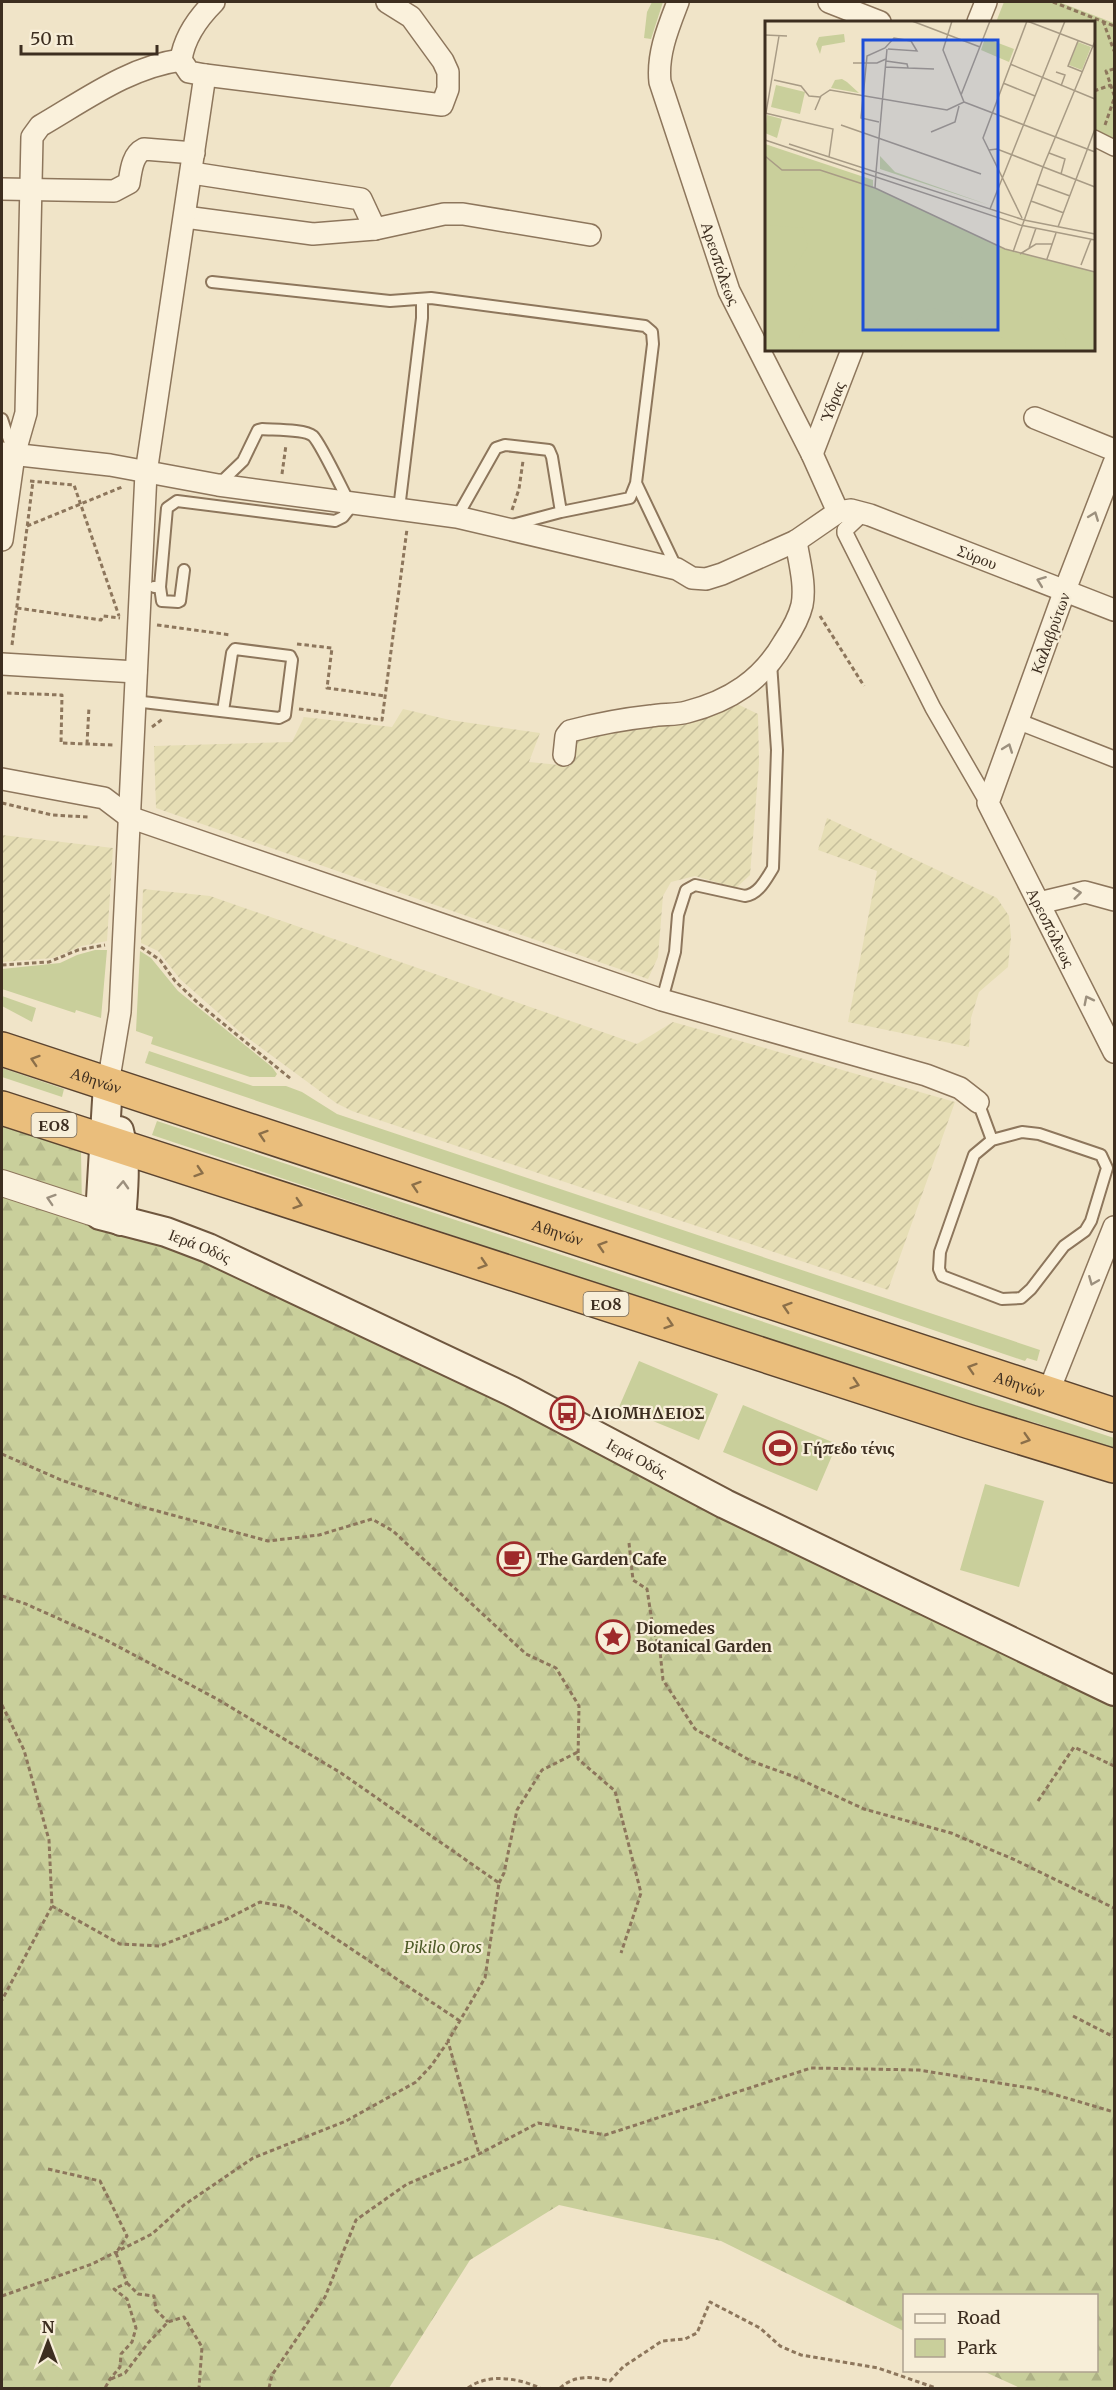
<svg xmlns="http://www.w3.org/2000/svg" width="1116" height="2390" font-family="Merriweather,serif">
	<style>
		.farmland { fill: url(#farmland-furrows) }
		.green { fill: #c9cf9b }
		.forest { fill: url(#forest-firs) }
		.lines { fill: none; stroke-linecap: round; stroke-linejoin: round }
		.service-casing { stroke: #8d765c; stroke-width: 14 }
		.pedestrian-casing { stroke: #8d765c; stroke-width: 18 }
		.minor-casing { stroke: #8d765c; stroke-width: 24 }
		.tertiary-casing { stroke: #8d765c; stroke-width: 28 }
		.secondary-casing { stroke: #6f573f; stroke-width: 32 }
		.trunk-casing { stroke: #5b4430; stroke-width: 36 }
		.path { stroke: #8d765c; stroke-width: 3; stroke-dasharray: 4.5 3; stroke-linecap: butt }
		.service { stroke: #faf1dc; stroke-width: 10 }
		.pedestrian { stroke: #faf1dc; stroke-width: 15 }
		.minor { stroke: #faf1dc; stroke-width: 21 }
		.tertiary { stroke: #faf1dc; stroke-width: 26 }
		.secondary { stroke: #faf1dc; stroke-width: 28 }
		.trunk { stroke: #eabe7c; stroke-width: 33 }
		.oneway { stroke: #9c907e }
		.oneway2 { stroke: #8b6f49 }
		.labels { text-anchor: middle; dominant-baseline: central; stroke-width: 4.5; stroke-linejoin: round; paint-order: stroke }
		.shield { fill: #f7eed8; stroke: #756857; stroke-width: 1.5 }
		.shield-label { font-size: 15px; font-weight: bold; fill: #3d2e20 }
		.street-label { font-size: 16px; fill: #3d2e20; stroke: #f7eed8 }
		.poi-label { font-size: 16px; font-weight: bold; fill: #3d2e20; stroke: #f7eed8; text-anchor: start }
		.park-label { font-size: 16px; font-style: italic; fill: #4d5a26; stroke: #f7eed8 }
		.inset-road { fill: none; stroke: #a89b85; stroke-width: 1.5 }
		.view { fill: #1d4ed8; fill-opacity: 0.15; stroke: #1d4ed8; stroke-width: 3 }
		.inset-edge { fill: none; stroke: #3d2e20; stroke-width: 3 }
	</style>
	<defs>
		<pattern id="farmland-furrows" width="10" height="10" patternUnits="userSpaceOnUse" patternTransform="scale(1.5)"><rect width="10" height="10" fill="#e6deb5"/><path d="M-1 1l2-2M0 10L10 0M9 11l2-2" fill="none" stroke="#c6bf9b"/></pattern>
		<pattern id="forest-firs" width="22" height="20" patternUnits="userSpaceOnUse" patternTransform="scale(1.5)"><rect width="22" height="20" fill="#c9cf9b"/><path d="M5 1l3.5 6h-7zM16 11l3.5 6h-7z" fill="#aeb285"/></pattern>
	</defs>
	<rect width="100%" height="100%" fill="#f0e4c8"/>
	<path class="farmland" d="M733 702 758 714 759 763 750 875 736 888 695 876 671 882 663 896 658 957 648 979 156 808 154 746 292 742 304 717 392 727 403 709 450 720 540 733 529 762 570 766 572 740Z
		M827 818 997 898 1009 916 1011 937 1008 967 979 992 971 1018 969 1047 848 1022 877 871 818 850Z
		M2 835 113 848 107 941 82 946 53 958 2 962Z
		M143 889 210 896 637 1044 673 1022 955 1102 888 1290 352 1111 336 1103 241 1033 180 979 158 951 141 943Z"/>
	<path class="green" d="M652 2H663L651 39 644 38 647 12Z
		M1004 2H1059L1114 23V143L1094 134V22H996Z
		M95 950H107L101 1018 76 1010 75 1013 2 989V969L60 963 77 955Z
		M140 951 151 958 178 991 272 1067 277 1074 275 1077H250L151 1044 153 1037 136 1031Z
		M2 996 36 1008 32 1022 2 1006Z
		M149 1051 253 1086H286L302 1092 337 1114 1040 1350 1037 1361 1027 1358 1025 1361 145 1063Z
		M2 1068 64 1089 62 1097 2 1077Z
		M157 1121 1114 1438V1448L1033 1422 997 1417 152 1135Z
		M639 1361 718 1394 699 1440 619 1407Z
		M743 1405 837 1444 817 1491 723 1452Z
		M985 1484 1044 1501 1019 1587 960 1570Z"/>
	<path class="forest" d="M2 1125 81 1151 82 1209 121 1221 1114 1691V2388H1020L983 2371 1096 2370V2296H904V2331L721 2241 559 2205 470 2260 389 2388H2Z"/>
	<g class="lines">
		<defs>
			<path id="service" d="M212 282 390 301 431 298 645 326 652 332 653 344 636 483 630 498 561 512 512 525
				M2 419 12 449
				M636 483 677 569
				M218 485 243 461 258 430 262 429C273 430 305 429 313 436 321 444 342 489 349 502
				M399 509 422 318V299
				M457 517 496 448 505 445 549 450 552 457 561 512
				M154 587H160L162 601 178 602 180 601 184 570
				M160 587 167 508 177 501 335 521 343 517 354 503
				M134 701 279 718 285 715 292 660 290 656 235 649 232 653 223 711
				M662 1000 675 952 678 915 686 890 695 885 745 896C759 894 766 879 773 868L777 750 771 663
				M978 1102 992 1140 974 1155 940 1252 939 1269 942 1276 1002 1299 1021 1298 1031 1289 1064 1246 1085 1231 1091 1221 1107 1168 1101 1155 1039 1134 1022 1132 992 1140"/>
			<path id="pedestrian" d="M1094 138 1114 148
				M863 513 845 530V533L933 708 988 803
				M1017 721 1114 759"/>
			<g id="minor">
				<path id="s1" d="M678 2C668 28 657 54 660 82L729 291 812 454 838 512"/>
				<path d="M829 2 880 22"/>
				<path d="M978 22 986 2"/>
				<path d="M205 75 442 105 448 89V72L443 61 411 17 387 2"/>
				<path d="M192 173 361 199 375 229 444 214H463L590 235"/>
				<path d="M2 189 114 191 129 183C131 171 132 155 144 149L194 153"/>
				<path d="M185 217 313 234 375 229"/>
				<path d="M1035 418 1114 450"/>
				<path id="s2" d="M2 453 110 465 218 485 457 517 677 569 692 578 706 579 722 574 796 541 838 512 851 510 870 515 1114 610"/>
				<path id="s3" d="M812 454 852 350"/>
				<path id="s4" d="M1114 463 1065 590 988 803 1114 1052"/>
				<path d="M2 540 14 455 26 413 32 137 40 126C85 100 129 67 181 60"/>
				<path d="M2 664 136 672"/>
				<path d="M564 755 566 736 570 731C597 724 623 719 651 716 663 714 676 715 687 712 730 701 762 680 784 642 792 630 799 618 802 605 806 585 799 561 796 541"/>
				<path d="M2 779 104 798 129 817 662 1000 926 1075 960 1088 978 1102"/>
				<path d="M1039 903 1085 892 1114 900"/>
				<path d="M108 1084 120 1012 146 473 205 75 189 72 181 60C184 38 198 18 214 2"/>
				<path d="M1048 1393 1114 1227"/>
			</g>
			<path id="tertiary" d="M2 1183 100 1215"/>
			<g id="secondary">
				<path id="s5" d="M108 1084 100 1215 166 1232 208 1248 511 1391 725 1504 1114 1691"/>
				<path d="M119 1131C127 1160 123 1191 121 1221"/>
			</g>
			<g id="trunk">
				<path id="s6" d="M2 1049 1114 1415"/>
				<path d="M2 1108 970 1422 1114 1466"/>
			</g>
		</defs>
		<use href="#service" class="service-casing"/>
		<use href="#pedestrian" class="pedestrian-casing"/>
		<use href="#minor" class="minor-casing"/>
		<use href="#tertiary" class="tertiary-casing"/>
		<use href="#secondary" class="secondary-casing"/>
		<use href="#trunk" class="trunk-casing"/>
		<path class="path" d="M1053 2 1114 26
			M1103 21 1114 51
			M1114 69 1106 71 1114 95
			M1094 91 1111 85
			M1105 125 1114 99
			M282 474 286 445
			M30 481 74 485 119 616
			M512 510 519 489 523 461
			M27 526 122 487
			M17 608 101 620 103 616 120 618
			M820 616 864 686
			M157 625 231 635
			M297 644 332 648 327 688 385 696
			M12 645 33 481
			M7 693 62 695 61 743 113 745
			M299 709 382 720 407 529
			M152 727 164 718
			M87 744 89 707
			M2 803 52 815 88 817
			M141 947 160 960 175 981 198 1003 291 1079
			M2 965 49 962 78 950 105 945
			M2 1454 61 1480 139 1506 268 1541 319 1535 372 1519 393 1531 526 1654 556 1668 579 1706 578 1759 615 1791 641 1893 621 1953
			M629 1543 633 1580 647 1589 653 1628 660 1651 663 1680 695 1729 751 1761 795 1777 864 1809 951 1833 1013 1859 1114 1908
			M2 1596 26 1604 104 1639 217 1699 341 1773 499 1883 485 1978 448 2041 479 2154
			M2 1705 24 1750 49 1840 52 1906 2 2000
			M1038 1801 1074 1747 1114 1766
			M499 1883 504 1873 517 1810 542 1770 578 1752
			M52 1906 120 1944 160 1946 223 1921 260 1902 288 1907 460 2021
			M1073 2016 1114 2037
			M48 2169 100 2181 127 2236 116 2253 127 2283 114 2289 127 2299 136 2328 132 2342 121 2354 120 2367 110 2379 105 2388
			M127 2283 138 2294 154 2296 156 2310 168 2322
			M2 2296 92 2264 152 2234 184 2205 253 2158 346 2121 416 2082 431 2066 447 2043
			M111 2379 125 2373 148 2343 168 2322 184 2317 202 2347 199 2388
			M269 2388 272 2375 325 2297 356 2220 407 2184 479 2154 538 2123 605 2135 811 2068 919 2070 1036 2089 1114 2112
			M468 2388C488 2373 518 2378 540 2388
			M560 2388C574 2375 592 2376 610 2381L623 2367 662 2341 685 2339 697 2333 710 2302 760 2328 780 2346 801 2355 878 2368 936 2388"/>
		<use href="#service" class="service"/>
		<use href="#pedestrian" class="pedestrian"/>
		<use href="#minor" class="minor"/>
		<use href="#tertiary" class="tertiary"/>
		<use href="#secondary" class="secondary"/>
		<use href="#trunk" class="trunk"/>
	</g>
	<defs><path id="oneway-chevron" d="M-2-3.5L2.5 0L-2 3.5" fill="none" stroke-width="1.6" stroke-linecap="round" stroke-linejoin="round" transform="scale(1.5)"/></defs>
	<g class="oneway">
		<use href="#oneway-chevron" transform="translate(1094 516) rotate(-69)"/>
		<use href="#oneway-chevron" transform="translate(1041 581) rotate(-159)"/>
		<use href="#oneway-chevron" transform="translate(1008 748) rotate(-70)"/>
		<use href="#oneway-chevron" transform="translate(1077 893) rotate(-7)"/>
		<use href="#oneway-chevron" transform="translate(1088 1000) rotate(-117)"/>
		<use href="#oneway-chevron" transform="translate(123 1185) rotate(-87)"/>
		<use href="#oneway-chevron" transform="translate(51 1199) rotate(-162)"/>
		<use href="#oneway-chevron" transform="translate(1093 1281) rotate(112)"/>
	</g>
	<g class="oneway2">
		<use href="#oneway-chevron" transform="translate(35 1060) rotate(-162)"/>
		<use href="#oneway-chevron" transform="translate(263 1135) rotate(-162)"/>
		<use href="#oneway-chevron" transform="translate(199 1172) rotate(18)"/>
		<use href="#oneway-chevron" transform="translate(416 1186) rotate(-162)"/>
		<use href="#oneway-chevron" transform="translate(298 1204) rotate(18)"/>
		<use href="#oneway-chevron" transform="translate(602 1246) rotate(-162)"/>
		<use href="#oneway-chevron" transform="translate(483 1264) rotate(18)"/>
		<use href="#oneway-chevron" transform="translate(787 1307) rotate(-162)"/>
		<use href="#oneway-chevron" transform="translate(669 1324) rotate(18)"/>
		<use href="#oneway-chevron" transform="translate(972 1368) rotate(-162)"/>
		<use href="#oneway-chevron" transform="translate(855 1384) rotate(18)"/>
		<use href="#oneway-chevron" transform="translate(1026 1439) rotate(17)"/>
	</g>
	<defs>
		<symbol id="bus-ring" viewBox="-11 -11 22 22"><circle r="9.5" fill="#f7eed8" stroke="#9e2a2b" stroke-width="1.5"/><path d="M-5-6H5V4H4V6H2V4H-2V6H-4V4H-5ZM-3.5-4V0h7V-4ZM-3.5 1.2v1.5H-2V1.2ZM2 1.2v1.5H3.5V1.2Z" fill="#9e2a2b"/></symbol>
		<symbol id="stadium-ring" viewBox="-11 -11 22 22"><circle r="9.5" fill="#f7eed8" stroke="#9e2a2b" stroke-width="1.5"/><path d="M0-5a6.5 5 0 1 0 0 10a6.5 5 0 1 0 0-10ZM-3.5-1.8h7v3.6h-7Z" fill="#9e2a2b"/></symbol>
		<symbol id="cafe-ring" viewBox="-11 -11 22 22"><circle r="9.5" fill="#f7eed8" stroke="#9e2a2b" stroke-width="1.5"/><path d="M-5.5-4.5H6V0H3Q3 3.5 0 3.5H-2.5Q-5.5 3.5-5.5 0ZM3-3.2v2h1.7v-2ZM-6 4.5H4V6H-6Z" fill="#9e2a2b"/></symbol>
		<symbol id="sight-ring" viewBox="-11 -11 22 22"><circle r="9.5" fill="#f7eed8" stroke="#9e2a2b" stroke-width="1.5"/><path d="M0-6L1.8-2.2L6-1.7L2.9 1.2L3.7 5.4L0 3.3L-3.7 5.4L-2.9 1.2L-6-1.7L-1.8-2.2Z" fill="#9e2a2b"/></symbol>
	</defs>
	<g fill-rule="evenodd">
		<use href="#bus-ring" x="548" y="1394" width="38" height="38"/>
		<use href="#stadium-ring" x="761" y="1429" width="38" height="38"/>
		<use href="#cafe-ring" x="495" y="1540" width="38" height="38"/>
		<use href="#sight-ring" x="594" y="1618" width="38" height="38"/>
	</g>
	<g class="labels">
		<g class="shield">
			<rect x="31.5" y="1113" width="45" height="24" rx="4.5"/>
			<rect x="583.5" y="1292" width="45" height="24" rx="4.5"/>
		</g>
		<g class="shield-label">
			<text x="54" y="1125">ΕΟ8</text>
			<text x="606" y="1304">ΕΟ8</text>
		</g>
		<g class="street-label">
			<text stroke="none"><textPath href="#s1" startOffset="274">Αρεοπόλεως</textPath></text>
			<text stroke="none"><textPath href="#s3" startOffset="56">Ύδρας</textPath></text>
			<text stroke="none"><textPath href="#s2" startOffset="1014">Σύρου</textPath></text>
			<text transform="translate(1050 633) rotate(-70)">Καλαβρύτων</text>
			<text stroke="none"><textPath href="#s4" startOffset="502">Αρεοπόλεως</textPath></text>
			<text stroke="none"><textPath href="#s6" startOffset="99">Αθηνών</textPath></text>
			<text stroke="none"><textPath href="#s6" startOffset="585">Αθηνών</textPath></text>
			<text stroke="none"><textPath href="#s5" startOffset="236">Ιερά Οδός</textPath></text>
			<text stroke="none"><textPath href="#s6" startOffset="1071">Αθηνών</textPath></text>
			<text stroke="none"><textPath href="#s5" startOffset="722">Ιερά Οδός</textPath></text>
		</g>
		<g class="poi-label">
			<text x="590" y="1413">ΔΙΟΜΗΔΕΙΟΣ</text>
			<text x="803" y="1448">Γήπεδο τένις</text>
			<text x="537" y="1559">The Garden Cafe</text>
			<text x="636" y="1628">Diomedes<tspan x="636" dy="18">Botanical Garden</tspan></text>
		</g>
		<g class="park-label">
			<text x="443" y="1947">Pikilo Oros</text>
		</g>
	</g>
	<g transform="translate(765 21)">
		<rect width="330" height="330" fill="#f0e4c8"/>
		<path d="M220 17 249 28 244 41 216 29ZM313 21 326 26 317 49 304 44ZM11 64 40 71 35 93 6 86ZM0 123 108 168 239 229 330 252V330H0ZM115 135 130 151 224 184 115 148Z" fill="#c9cf9b"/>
		<path d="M79 13 80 21 57 25 55 33 51 23 54 16ZM77 58 82 61 94 72 66 67 70 59ZM2 94 17 98 12 117 0 112ZM0 123 108 159V166L240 228 330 251V323L302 319 286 297 300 317 301 330H277L246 321 185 291 166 287 155 293 134 330H26L46 296 48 276 23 256 43 225 38 207 0 204Z" fill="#c9cf9b"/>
		<path class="inset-road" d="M147 0 215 26M187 0 178 29 199 81M262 0 330 26M0 14 22 15M313 20 303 45 318 51M121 40 142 43 143 47 169 48M88 42H112L121 38M245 43 330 78M120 46 143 47M291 51 300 54 296 65M9 59 36 65 44 75 55 76M238 62 270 75M196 74 225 0M199 81 330 131M50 89 56 75 65 69 182 89 199 81M0 92 68 108 64 136M1 92 14 15M114 101 96 97 102 35 120 27 129 17 146 20 152 30 123 28M76 104 216 153M166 111 190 101 194 85M0 119 255 204 330 219M24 123 259 199 330 213M224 129 232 128 330 166M284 132 300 138 296 153M0 135 17 149H55L110 167M111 151 122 28M111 152 110 167 240 228 330 251M272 163 305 175M266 180 299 192M225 188 300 0M257 197 218 117 262 0M293 206 330 108M264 227 271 207M248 231 278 146 330 20M255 233 271 223H287M282 238 291 212M316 244 326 218"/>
		<path class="view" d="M98 19H233V309H98Z"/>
		<rect width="330" height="330" class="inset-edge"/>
	</g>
	<rect width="1116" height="2390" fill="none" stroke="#3d2e20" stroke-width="6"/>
	<rect x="903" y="2294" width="195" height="78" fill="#f7eed8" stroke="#ada18e" stroke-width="1.5"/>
	<rect x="915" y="2314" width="30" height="9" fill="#faf1dc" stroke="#ada18e" stroke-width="1.5"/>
	<text x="957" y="2324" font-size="18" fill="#3d2e20">Road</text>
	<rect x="915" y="2339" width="30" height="18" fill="#c9cf9b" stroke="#ada18e" stroke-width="1.5"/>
	<text x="957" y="2354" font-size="18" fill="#3d2e20">Park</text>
	<g transform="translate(48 2342)" stroke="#f7eed8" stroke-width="4.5" paint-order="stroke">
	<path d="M0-4.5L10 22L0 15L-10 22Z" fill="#3d2e20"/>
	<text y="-9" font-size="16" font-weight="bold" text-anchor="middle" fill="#3d2e20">N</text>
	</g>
	<path d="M21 45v9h136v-9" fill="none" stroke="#3d2e20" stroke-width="3"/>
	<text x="30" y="45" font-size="18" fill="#3d2e20" stroke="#f7eed8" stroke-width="4.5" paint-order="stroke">50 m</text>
</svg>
